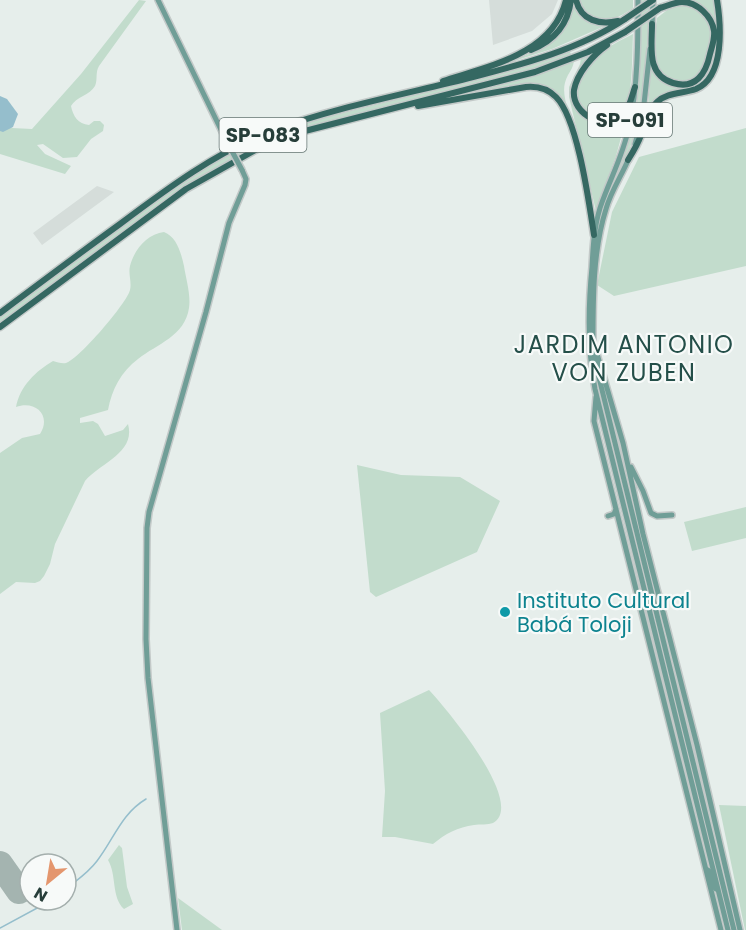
<svg xmlns="http://www.w3.org/2000/svg" width="746" height="930" font-family="Poppins,sans-serif">
	<style>
		.built { fill: #d5ddda }
		.green { fill: #c2dccc }
		.water { fill: #95becc }
		.lines { fill: none; stroke-linecap: round; stroke-linejoin: round }
		.stream { stroke: #95becc; stroke-width: 1.5 }
		.runway { stroke: #a4b4b0; stroke-width: 26 }
		.major-casing { stroke: #c3c9c8; stroke-width: 8 }
		.highway-casing { stroke: #c3c9c8; stroke-width: 9 }
		.major { stroke: #709e97; stroke-width: 5 }
		.highway { stroke: #356862; stroke-width: 6 }
		.major-bridge-casing { stroke: #c3c9c8; stroke-width: 8; stroke-linecap: butt }
		.highway-bridge-casing { stroke: #c3c9c8; stroke-width: 9; stroke-linecap: butt }
		.major-bridge { stroke: #709e97; stroke-width: 5 }
		.highway-bridge { stroke: #356862; stroke-width: 6 }
		.culture-dot { fill: #0f9aa8; stroke: #f7faf9; stroke-width: 2 }
		.labels { text-anchor: middle; dominant-baseline: central; stroke-width: 4.5; stroke-linejoin: round; paint-order: stroke }
		.shield { fill: #f7faf9; stroke: #657673; stroke-width: 1.5 }
		.shield-label { font-size: 20px; font-weight: bold; fill: #273e3a }
		.culture-label { font-size: 21px; fill: #0d838f; stroke: #f7faf9; text-anchor: start }
		.quarter-label { font-size: 24px; letter-spacing: 1.5px; fill: #244f49; stroke: #f7faf9 }
	</style>
	<rect width="100%" height="100%" fill="#e6eeeb"/>
	<path class="built" d="M489 0H558L552 14 532 31 493 45Z
		M97 186 114 192 42 245 33 233Z"/>
	<path class="green" d="M139 0 146 1 99 66C95 73 98 79 95 86 90 95 76 97 71 106 73 116 78 124 89 125L94 121H100L104 125 103 131 91 139 77 157 63 158 43 144 37 145 45 154 71 166 65 174 0 154V124L12 128 32 129 81 74Z
		M574 0 578 10 607 25 552 49 492 68C529 54 568 45 574 0Z
		M579 0H633V8C614 22 588 29 579 0Z
		M641 0H650L648 42 638 124 628 154 611 190 627 147 633 122 637 81Z
		M686 0H715L718 38 711 73 700 85 654 101 648 107 651 70C671 88 673 84 701 80 716 64 716 40 712 19Z
		M679 4C711 8 714 27 707 54 706 59 705 68 703 72 695 83 681 84 670 79 662 76 654 68 653 59 652 46 656 31 657 18L671 7Z
		M633 34C632 51 633 95 625 108 606 138 550 105 594 59 605 48 619 41 633 34Z
		M569 50 571 54 543 67 272 140 217 167 177 193 0 324V316L185 180 256 140 319 119 513 70Z
		M593 53 574 85 582 115 616 122 624 120 625 123 616 156 596 211 569 97V87L580 64 581 58Z
		M574 61C573 67 571 70 568 75 561 88 565 98 568 111L547 88 479 93 477 91 551 70Z
		M746 128V266L614 296 597 285 612 212 639 157Z
		M164 232C177 237 181 253 184 266 186 279 191 295 189 308 185 336 157 344 138 359 121 372 112 389 108 410L80 418V423L93 421 98 424 105 436 123 430 128 424C136 453 100 463 85 481L55 544 50 564 44 576 40 581 35 583 16 582 0 594V453L22 438 40 434C52 415 35 400 16 407 20 386 36 371 53 361 57 362 62 364 66 363 79 359 127 303 130 290 132 282 128 274 130 266 134 250 147 234 164 232Z
		M357 465 401 475 460 477 500 501 477 552 376 597 370 592Z
		M746 507V538L692 551 684 522Z
		M429 690C445 707 527 804 493 823 488 825 480 824 474 825 458 827 445 834 433 844L395 837H382L385 791 380 713Z
		M719 805 746 806V930H745Z
		M119 845 122 848 127 887 133 904 124 909C111 897 117 875 108 860Z
		M178 898 222 930H182Z"/>
	<path class="water" d="M0 96 7 99 18 114 13 127 3 132 0 131Z"/>
	<g class="lines">
		<path class="stream" d="M66 889C77 880 88 873 97 861 114 839 121 814 146 799
			M0 928 52 900"/>
		<path class="runway" d="M0 864 19 891"/>
		<defs>
			<path id="major" d="M158 0 225 138
				M638 0C638 41 638 86 629 127 623 156 609 181 600 208 594 228 593 247 592 267 588 308 587 348 595 389L728 930
				M652 28 653 0
				M635 144 643 113 650 49
				M629 158C622 175 611 191 606 209 592 253 593 306 593 353L734 930
				M595 347 623 443 643 534 697 745 740 930
				M596 397 594 421 721 930
				M631 467 643 491 651 513 657 516 672 515
				M608 516 614 514 616 509
				M708 870 716 889
				M177 930 148 678 146 639 147 528 149 512 206 312 229 223 245 185 246 179 242 170"/>
			<path id="highway" d="M576 0C581 21 600 25 618 21
				M652 24C652 47 646 75 673 83 696 90 706 73 710 54 712 46 715 39 714 31 712 16 697 2 682 2 675 2 667 6 660 8
				M607 45C593 55 577 73 574 90 571 115 608 133 624 113 630 107 632 95 635 87
				M531 50C554 41 568 25 571 0
				M443 81C489 66 553 54 566 0
				M418 106 526 87C537 86 548 89 556 97 578 119 589 203 594 235
				M628 160C633 152 638 144 641 135 646 124 647 111 657 102 668 92 682 94 696 89 725 77 721 25 717 0
				M0 313C40 283 80 253 120 224 168 188 215 153 271 131 336 107 406 94 473 77 524 64 580 49 625 19
				M0 327 186 189 257 149 301 132 535 72 588 52 625 32"/>
		</defs>
		<use href="#major" class="major-casing"/>
		<use href="#highway" class="highway-casing"/>
		<use href="#major" class="major"/>
		<use href="#highway" class="highway"/>
		<defs>
			<path id="major-bridge" d="M225 138 242 170"/>
			<path id="highway-bridge" d="M625 19 653 0
				M625 32 660 8"/>
		</defs>
		<use href="#major-bridge" class="major-bridge-casing"/>
		<use href="#highway-bridge" class="highway-bridge-casing"/>
		<use href="#major-bridge" class="major-bridge"/>
		<use href="#highway-bridge" class="highway-bridge"/>
	</g>
	<circle class="culture-dot" cx="505" cy="612" r="6"/>
	<g class="labels">
		<g class="shield">
			<rect x="588" y="103" width="84" height="34" rx="4.5"/>
			<rect x="219.5" y="118" width="87" height="34" rx="4.5"/>
		</g>
		<g class="shield-label">
			<text x="630" y="120">SP-091</text>
			<text x="263" y="135">SP-083</text>
		</g>
		<g class="culture-label">
			<text x="517" y="600">Instituto Cultural<tspan x="517" dy="24">Babá Toloji</tspan></text>
		</g>
		<g class="quarter-label">
			<text x="624" y="344">JARDIM ANTONIO<tspan x="624" dy="28">VON ZUBEN</tspan></text>
		</g>
	</g>
	<g transform="translate(48 882) rotate(210)"><circle r="28" fill="#f7faf9" stroke="#a4afad" stroke-width="1.5"/>
	<path d="M0-4.5L10 22L0 15L-10 22Z" fill="#e4966e"/>
	<text y="-9" font-size="16" font-weight="bold" text-anchor="middle" fill="#273e3a">N</text>
	</g>
</svg>
